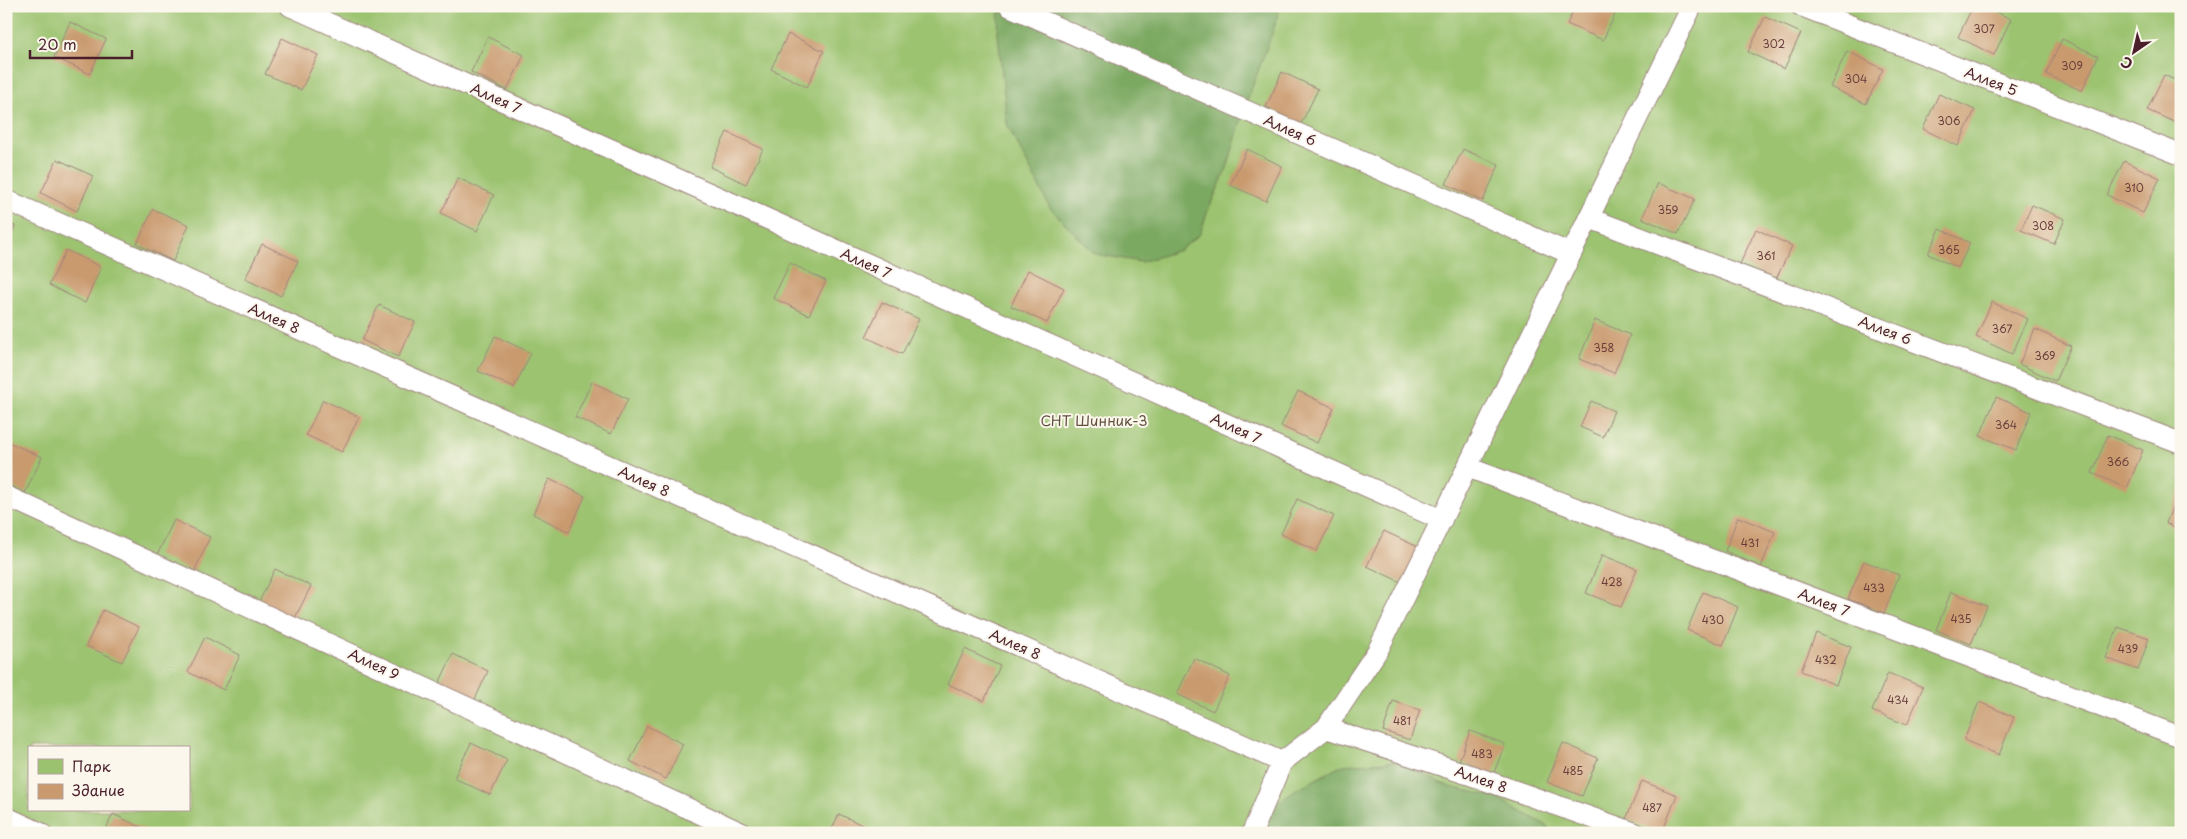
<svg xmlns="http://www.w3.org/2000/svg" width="2187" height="839" font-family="'Playpen Sans',sans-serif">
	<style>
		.green { fill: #9bc36f; stroke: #72714d; fill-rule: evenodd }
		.forest { fill: #7ca962; stroke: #636446 }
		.building { fill: #c99a6e }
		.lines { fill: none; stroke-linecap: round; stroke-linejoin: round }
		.lane-casing { stroke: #9e837c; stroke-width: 22 }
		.lane { stroke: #fff; stroke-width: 20 }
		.labels { text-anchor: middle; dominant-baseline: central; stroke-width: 4; stroke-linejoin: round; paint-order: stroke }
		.number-label { font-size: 11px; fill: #6a3e3c }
		.street-label { font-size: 14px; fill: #4a1f2b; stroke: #fbf7ec }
		.park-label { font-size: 14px; fill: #62503f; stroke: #fbf7ec }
	</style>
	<rect width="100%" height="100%" fill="#fbf7ec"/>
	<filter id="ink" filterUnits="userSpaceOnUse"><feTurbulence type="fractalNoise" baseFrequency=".02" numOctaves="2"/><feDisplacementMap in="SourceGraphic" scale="10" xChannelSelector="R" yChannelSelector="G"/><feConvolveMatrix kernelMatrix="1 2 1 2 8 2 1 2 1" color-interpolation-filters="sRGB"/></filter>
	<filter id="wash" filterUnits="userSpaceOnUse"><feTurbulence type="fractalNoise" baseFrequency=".0096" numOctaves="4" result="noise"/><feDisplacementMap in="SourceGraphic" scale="20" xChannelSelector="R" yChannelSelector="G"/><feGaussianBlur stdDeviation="1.12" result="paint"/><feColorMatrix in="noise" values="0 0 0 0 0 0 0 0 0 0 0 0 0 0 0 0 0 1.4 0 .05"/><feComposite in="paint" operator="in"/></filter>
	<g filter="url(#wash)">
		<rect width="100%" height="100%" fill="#f3e7ce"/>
		<path class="green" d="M6 6H2181V833H6ZM29 748H189V810H29Z"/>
		<path class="forest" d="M999 6H1280L1275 25 1246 104 1227 168 1208 210 1200 234 1180 250 1141 262 1095 254 1050 208 1007 124 998 34Z
			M1396 761 1450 787 1495 797 1546 825 1552 833H1236L1238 829 1295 790 1343 765Z"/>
		<g id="blocks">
			<path class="building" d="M1575 6H1619L1603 40 1567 24Z
				M1973 6H1983L2011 19 1994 55 1958 37Z
				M1765 17 1801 33 1784 69 1748 52Z
				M70 22 106 39 90 74 54 57Z
				M788 34 824 51 807 87 771 69Z
				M488 37 524 55 507 90 471 72Z
				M282 38 318 55 301 90 265 74Z
				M2062 39 2098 56 2082 91 2046 74Z
				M1847 51 1883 69 1866 104 1830 87Z
				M1282 72 1318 89 1301 124 1266 107Z
				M2164 75 2181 83V125L2147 110Z
				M1939 94 1975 110 1958 146 1923 129Z
				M727 132 763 149 746 184 710 167Z
				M1247 149 1282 166 1266 201 1230 185Z
				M1463 149 1499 165 1483 201 1446 184Z
				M57 159 93 176 77 211 41 193Z
				M2124 161 2160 178 2143 213 2107 195Z
				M458 178 494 195 477 231 441 213Z
				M1658 183 1695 199 1678 234 1642 218Z
				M2032 205 2065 219 2054 244 2021 230Z
				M153 209 189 225 173 261 137 244Z
				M6 222 15 226 6 245Z
				M1756 229 1792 246 1775 281 1740 264Z
				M1940 229 1970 243 1958 268 1928 254Z
				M262 244 298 261 281 296 245 279Z
				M66 250 101 267 85 303 49 285Z
				M790 263 826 281 809 315 773 298Z
				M1028 270 1064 288 1047 323 1011 306Z
				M882 302 919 319 902 354 866 337Z
				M1992 302 2028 319 2012 354 1976 337Z
				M379 305 415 322 398 357 362 340Z
				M1595 320 1630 335 1614 373 1579 359Z
				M2035 329 2071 346 2055 381 2019 364Z
				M495 336 531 353 514 388 478 371Z
				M592 382 628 399 611 434 575 417Z
				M1298 391 1334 408 1317 443 1281 426Z
				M1996 397 2031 412 2016 450 1980 436Z
				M323 400 359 417 342 452 306 435Z
				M1591 401 1614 411 1603 437 1580 427Z
				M2108 435 2143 450 2127 488 2092 473Z
				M6 441 42 457 25 493 6 484Z
				M549 479 585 496 569 532 533 514Z
				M2181 487V530L2166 523Z
				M1297 499 1334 516 1317 551 1281 534Z
				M1738 517 1775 532 1761 567 1725 551Z
				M174 520 210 537 194 572 157 555Z
				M1384 531 1420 548 1403 583 1367 566Z
				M1602 555 1637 569 1621 607 1586 593Z
				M1864 561 1899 575 1884 613 1848 599Z
				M275 569 311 586 294 620 258 604Z
				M1703 592 1738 607 1723 645 1687 630Z
				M1951 592 1987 606 1971 644 1936 630Z
				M103 610 139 627 122 662 86 646Z
				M2118 627 2149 638 2138 670 2106 658Z
				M1816 633 1851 647 1836 685 1801 671Z
				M205 637 240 655 224 690 188 672Z
				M965 649 1000 666 984 701 948 684Z
				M453 654 488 671 472 706 436 690Z
				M1194 658 1230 676 1213 711 1177 694Z
				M1888 673 1923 687 1907 725 1872 711Z
				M1393 701 1420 710 1410 740 1383 731Z
				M1979 702 2014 717 1999 755 1964 740Z
				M647 726 683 744 666 779 630 761Z
				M1470 731 1505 744 1493 775 1459 761Z
				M471 743 507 760 490 795 454 778Z
				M1563 743 1598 758 1582 796 1547 782Z
				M1642 781 1677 795 1662 833 1626 819Z
				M113 814 149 831 148 833H104Z
				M839 814 875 831 874 833H830Z"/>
		</g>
	</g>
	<g filter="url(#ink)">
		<use href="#blocks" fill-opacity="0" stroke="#9e837c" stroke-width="1"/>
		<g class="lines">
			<defs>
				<path id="lane" d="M290 6 1442 520
					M1009 6 1571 254
					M1801 6 2181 155
					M6 200 1282 762
					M1589 218 2181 443
					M1467 467 2181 737
					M6 496 742 833
					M1326 728 1473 776 1635 833
					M6 817 41 833
					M1252 833 1282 762 1326 728 1378 650 1692 6"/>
			</defs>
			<use href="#lane" class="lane-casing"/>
			<use href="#lane" class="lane"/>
		</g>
	</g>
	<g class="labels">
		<g class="number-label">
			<text x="1984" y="28">307</text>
			<text x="1774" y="43">302</text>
			<text x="2072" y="65">309</text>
			<text x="1856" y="78">304</text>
			<text x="1949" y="120">306</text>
			<text x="2134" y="187">310</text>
			<text x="1668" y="209">359</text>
			<text x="2043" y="225">308</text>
			<text x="1949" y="249">365</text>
			<text x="1766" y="255">361</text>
			<text x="2002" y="328">367</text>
			<text x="1604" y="347">358</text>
			<text x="2045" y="355">369</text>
			<text x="2006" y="424">364</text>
			<text x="2118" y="461">366</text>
			<text x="1750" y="542">431</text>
			<text x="1612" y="581">428</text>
			<text x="1874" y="587">433</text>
			<text x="1961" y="618">435</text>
			<text x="1713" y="619">430</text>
			<text x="2128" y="648">439</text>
			<text x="1826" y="659">432</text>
			<text x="1898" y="699">434</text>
			<text x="1402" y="720">481</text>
			<text x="1482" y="753">483</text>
			<text x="1573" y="770">485</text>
			<text x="1652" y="807">487</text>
		</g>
		<g class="street-label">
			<text transform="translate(1991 81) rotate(21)">Аллея 5</text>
			<text transform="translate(496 98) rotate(24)">Аллея 7</text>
			<text transform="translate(1290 130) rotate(24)">Аллея 6</text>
			<text transform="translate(866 263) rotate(24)">Аллея 7</text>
			<text transform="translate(274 318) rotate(24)">Аллея 8</text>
			<text transform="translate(1885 330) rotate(21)">Аллея 6</text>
			<text transform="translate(1236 428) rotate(24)">Аллея 7</text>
			<text transform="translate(644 481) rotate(24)">Аллея 8</text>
			<text transform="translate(1824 602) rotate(21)">Аллея 7</text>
			<text transform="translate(1015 644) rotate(24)">Аллея 8</text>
			<text transform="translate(374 664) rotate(25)">Аллея 9</text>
			<text transform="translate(1481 779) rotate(19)">Аллея 8</text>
		</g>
		<g class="park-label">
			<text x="1094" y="420">СНТ Шинник-3</text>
		</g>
	</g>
	<rect width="2187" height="839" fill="none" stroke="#fbf7ec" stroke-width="25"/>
	<rect x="28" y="746" width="162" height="65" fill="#fbf7ec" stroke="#b4a19f"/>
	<rect x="38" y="759" width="25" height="15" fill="#9bc36f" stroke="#b4a19f"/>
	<text x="72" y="772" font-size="15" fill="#4a1f2b">Парк</text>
	<rect x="38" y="784" width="25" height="15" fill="#c99a6e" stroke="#b4a19f"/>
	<text x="72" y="796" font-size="15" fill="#4a1f2b">Здание</text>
	<g transform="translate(2134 52) rotate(214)" stroke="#fbf7ec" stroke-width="4" paint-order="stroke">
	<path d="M0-4L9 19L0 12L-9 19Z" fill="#4a1f2b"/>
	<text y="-8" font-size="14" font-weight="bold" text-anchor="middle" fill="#4a1f2b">С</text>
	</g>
	<path d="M30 50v8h102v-8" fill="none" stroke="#4a1f2b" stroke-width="2.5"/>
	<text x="38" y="50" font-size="15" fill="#4a1f2b" stroke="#fbf7ec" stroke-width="4" paint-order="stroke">20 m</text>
</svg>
